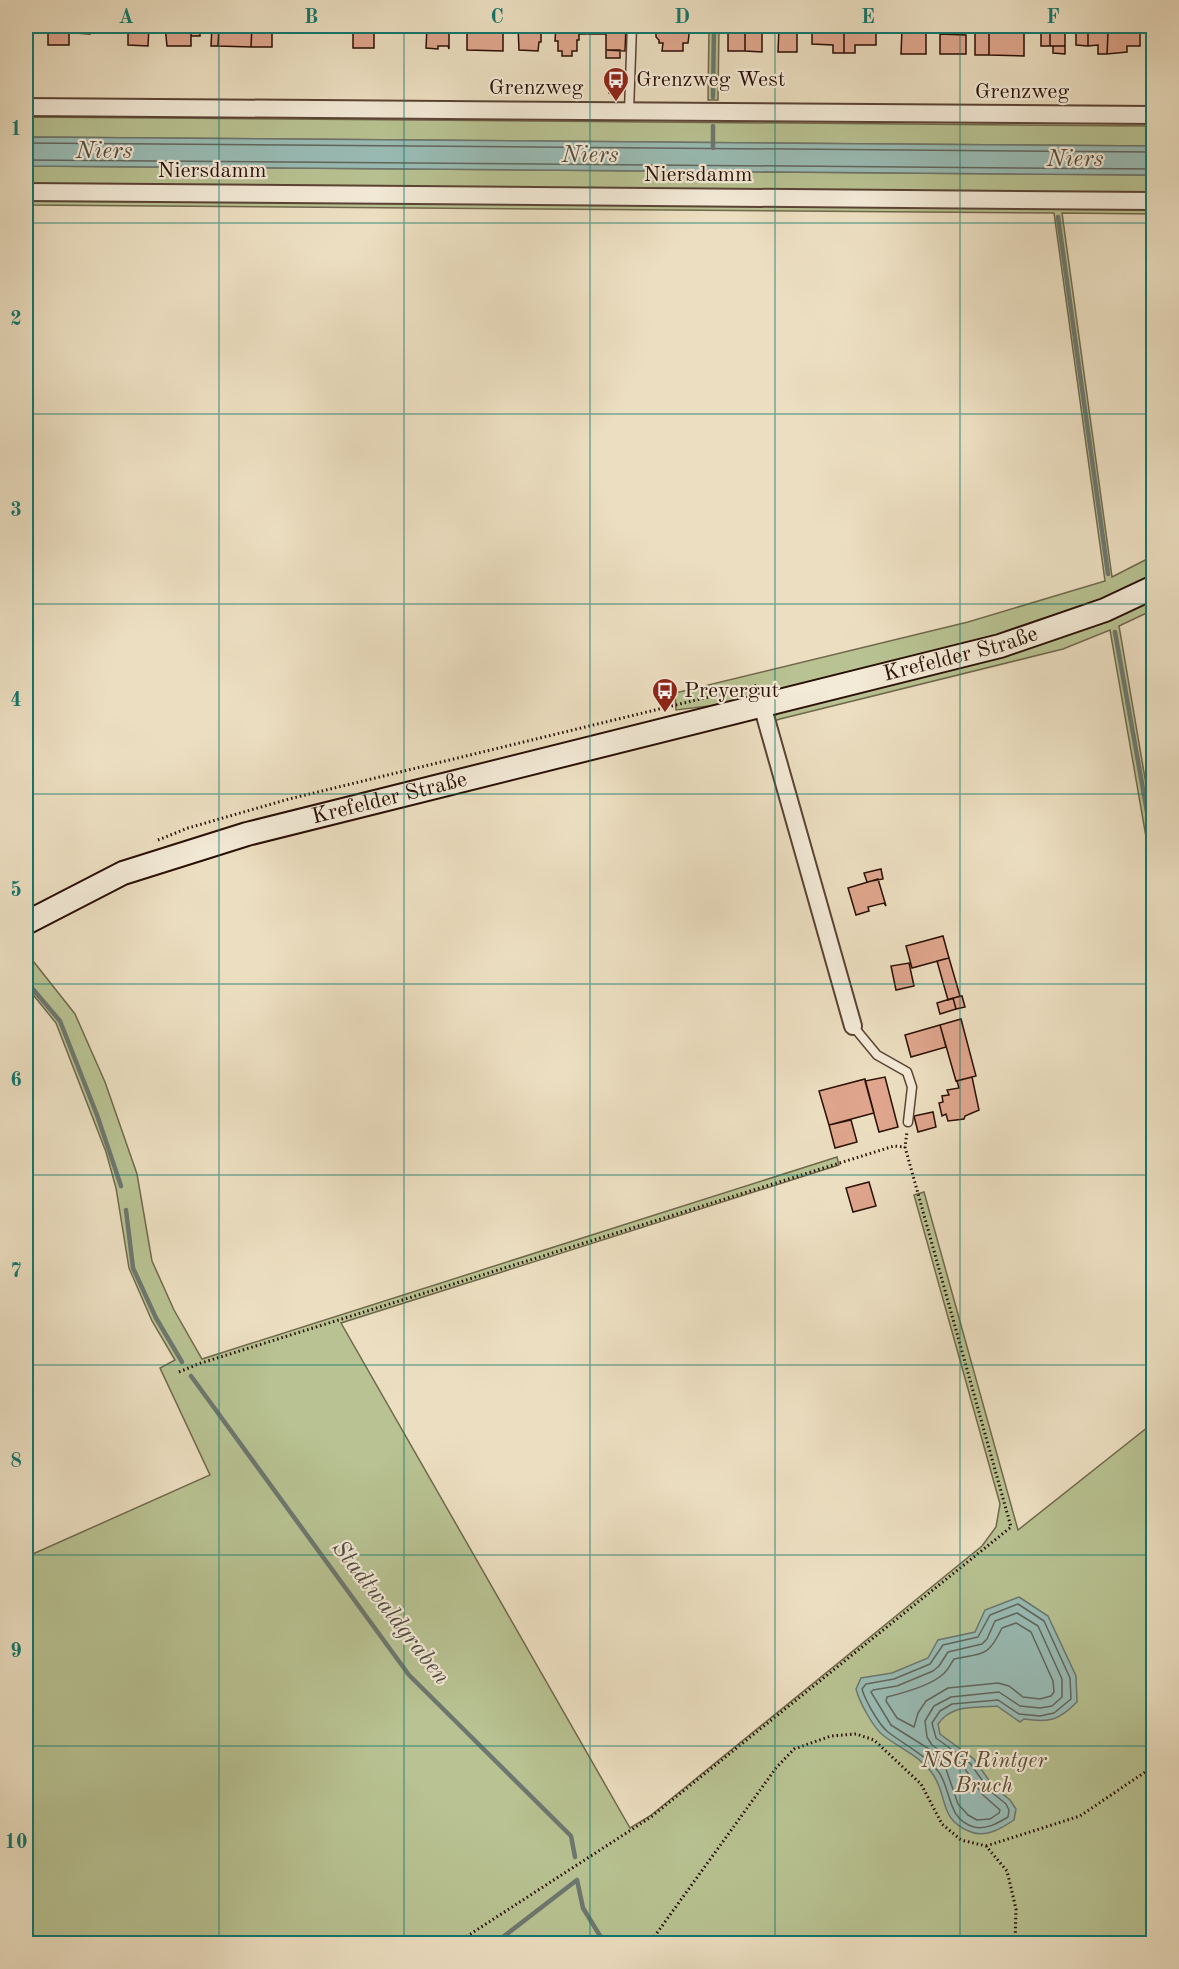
<svg xmlns="http://www.w3.org/2000/svg" width="1179" height="1969" font-family="'Old Standard TT',serif">
	<style>
		.green { fill: #b8c292; stroke: #71684c; stroke-width: 1.5 }
		.water { fill: #99bcb5; stroke: #6d776f; stroke-width: 1.5 }
		.lines { fill: none; stroke-linecap: round; stroke-linejoin: round }
		.shore { stroke: #62665d; stroke-width: 1.5 }
		.stream { stroke: #6d776f; stroke-width: 4.5 }
		.building { fill: #dfa68d; stroke: #2a0f05; stroke-width: 1.5 }
		.service-casing { stroke: #5a4334; stroke-width: 11 }
		.minor-casing { stroke: #5a4334; stroke-width: 20 }
		.secondary-casing { stroke: #2a0f05; stroke-width: 26 }
		.path { stroke: #2a0f05; stroke-width: 3; stroke-dasharray: 1.5 3; stroke-linecap: butt }
		.service { stroke: #f3ead7; stroke-width: 8 }
		.minor { stroke: #f3ead7; stroke-width: 16 }
		.secondary { stroke: #f3ead7; stroke-width: 22 }
		.grid { fill: none; stroke: #0f766e; stroke-width: 1.5; stroke-opacity: 0.55 }
		.labels { text-anchor: middle; dominant-baseline: central; stroke-width: 4.5; stroke-linejoin: round; paint-order: stroke }
		.poi-label { font-size: 22px; fill: #2a0f05; stroke: #f3ead7; text-anchor: start }
		.street-label { font-size: 22px; fill: #2a0f05; stroke: #f3ead7 }
		.park-label { font-size: 22px; font-style: italic; fill: #5c4e36; stroke: #f3ead7 }
		.water-label { font-size: 24px; font-style: italic; fill: #514c43; stroke: #f3ead7 }
		.neatline { fill: none; stroke: #0f766e; stroke-width: 2 }
		.grid-label { font-size: 20px; text-anchor: middle; font-weight: bold; fill: #0f766e }
	</style>
	<rect width="100%" height="100%" fill="#ecdfc1"/>
	<filter id="stains"><feTurbulence type="fractalNoise" baseFrequency=".00333" numOctaves="4"/><feColorMatrix values="0 0 0 0 .2 0 0 0 0 .09 0 0 0 0 .02 0 0 0 .5 -.17"/></filter>
	<radialGradient id="worn" r=".72"><stop offset=".6" stop-color="#630" stop-opacity="0"/><stop offset="1" stop-color="#630" stop-opacity=".3"/></radialGradient>
	<path class="green" d="M709 26H719L718 100H708Z
		M26 117 1154 126 1153 146 26 137Z
		M26 166 1153 175V214L1062 213 1112 577 1153 556V579L1131 589 998 637 725 704 676 710 675 693 968 622 1105 581 1054 213 26 205Z
		M1153 598V610L1119 626 1153 825V877L1110 630 1063 649 780 719 771 722 778 712Z
		M26 952 75 1014 105 1082 137 1174 152 1261 174 1310 202 1359 837 1157 839 1165 341 1323 630 1828 650 1816 982 1546 996 1527 1000 1504 914 1195 924 1192 1018 1530 1153 1423V1943H26V1557L210 1475 160 1368 175 1360 152 1321 129 1268 116 1188 106 1152 56 1023 26 986Z"/>
	<path class="water" d="M26 137 1153 146 1154 175 26 166Z
		M1019 1597 1048 1616 1076 1676 1077 1702C1059 1720 1050 1723 1024 1719L1020 1722 997 1706C975 1708 952 1704 938 1724L940 1734 974 1759 993 1786 1010 1800 1016 1809 1014 1820C1002 1828 986 1838 971 1832 939 1820 948 1798 934 1776 922 1757 901 1749 884 1736 873 1728 859 1701 856 1689L861 1678 892 1673 928 1658 938 1640 975 1632 985 1610Z"/>
	<g class="lines">
		<path class="shore" d="M26 143 1154 152
			M26 160 1154 169
			M1018 1604 1044 1621 1070 1678 1071 1699 1054 1713 1040 1716 1019 1714 998 1700 952 1704 940 1711 932 1723 936 1738 970 1763 989 1790 1006 1804 1009 1810 1008 1817C998 1823 986 1830 974 1827 946 1819 952 1789 938 1771 923 1753 906 1746 888 1732 879 1725 865 1700 862 1689L866 1684 894 1679 930 1664 943 1645 978 1637 990 1615Z
			M1017 1613 1038 1626 1062 1679V1697L1052 1706 1040 1708 1020 1706 999 1692 951 1697 934 1706 925 1721 927 1737 932 1745 965 1769 983 1795 1000 1810 999 1813 990 1819 977 1820 968 1815 958 1804 946 1769 929 1749 891 1725 871 1692 873 1690 897 1686 933 1671 939 1666 948 1652 982 1644 987 1639 995 1621Z
			M1016 1623 1031 1632 1053 1681 1054 1692 1051 1696 1040 1699 1023 1697 1009 1686 998 1683 948 1688 926 1701 918 1713 914 1727 897 1718 886 1701 887 1697C903 1693 930 1686 942 1675 948 1671 950 1665 954 1659 984 1653 988 1657 1002 1628Z"/>
		<path class="stream" d="M713 97 714 26
			M713 126V148
			M1058 217 1108 574
			M1115 632 1154 851
			M26 981 60 1021 97 1115 121 1186
			M126 1210 133 1268 156 1318 182 1362
			M191 1376 409 1675 571 1836 575 1857
			M494 1944 577 1880 583 1908 605 1944"/>
	</g>
	<path class="building" d="M48 26H69V45H48Z
		M75 26H90V34L75 33Z
		M128 26H149L148 46 128 45Z
		M165 26H191V46H167Z
		M191 26H200V36H191Z
		M212 26H219L218 46H211Z
		M219 26H252L251 47 218 46Z
		M252 26H272V47H251Z
		M353 26H374V48H353Z
		M467 26H503V51L467 50Z
		M518 26H541V42H539L538 51 519 50Z
		M556 26H579V40H577V51H572V56H562V51H558V41H555Z
		M580 26H587L586 34H579Z
		M588 26H606V34H588Z
		M606 26H626L625 51 606 50Z
		M656 26H690L688 43H683V51H662L663 43H659V40L656 37Z
		M817 26H837V31H817Z
		M844 26H856V31H844Z
		M863 26H873V31H876V45H855V53H844V31H863Z
		M965 26H975V32H965Z
		M975 26H989V32H975Z
		M989 26H1007V30L1024 31V56L989 55Z
		M1007 26H1024V31L1007 30Z
		M1115 26H1140V46H1127V52L1107 54 1108 33H1115Z
		M427 27H449V49L448 46H438V49L426 48Z
		M1041 27 1050 28V46H1041Z
		M779 28H797V52H778Z
		M902 29H926V54H901Z
		M728 30 745 31V51H728Z
		M745 31H762V52L745 51Z
		M812 31H844V53H833V45L812 44Z
		M975 32H989V55H975Z
		M1076 32H1088V46L1076 45Z
		M1088 32 1108 33 1107 54H1098V45L1088 46Z
		M1050 33H1065V46H1050Z
		M940 34 966 35V54H940Z
		M1053 46H1065V54L1053 53Z
		M606 50H620V58H606Z
		M610 82 619 83 618 94 609 93Z
		M881 869 883 879 867 882 864 873Z
		M878 879 886 906 884 903 868 907 869 911 856 915 848 888Z
		M943 936 949 958 912 968 906 946Z
		M949 958 960 996 948 1000 937 961Z
		M909 963 914 986 896 990 891 966Z
		M962 996 965 1007 956 1009 953 998Z
		M953 998 956 1009 940 1014 937 1003Z
		M961 1019 976 1076 956 1081 940 1025Z
		M940 1025 946 1047 911 1057 905 1035Z
		M885 1077 898 1127 879 1132 865 1081Z
		M972 1077 979 1110 965 1116 964 1119 948 1121 946 1114 942 1116 939 1103 943 1102 942 1096 949 1095 947 1090 959 1088 957 1081Z
		M865 1079 874 1113 829 1125 819 1091Z
		M933 1112 936 1127 918 1132 914 1116Z
		M851 1120 857 1142 835 1148 829 1125Z
		M869 1182 876 1206 853 1212 846 1188Z"/>
	<g class="lines">
		<defs>
			<path id="service" d="M629 111 632 26
				M853 1026 877 1055 907 1072 912 1087 908 1122"/>
			<path id="minor" d="M26 107 1154 115
				M26 192 1154 201
				M762 705 853 1026"/>
			<g id="secondary">
				<path id="s1" d="M26 923 123 873 247 834 1000 646 1105 610 1154 587"/>
			</g>
		</defs>
		<use href="#service" class="service-casing"/>
		<use href="#minor" class="minor-casing"/>
		<use href="#secondary" class="secondary-casing"/>
		<path class="path" d="M158 840 188 828 289 799 758 685
			M179 1372 198 1364 894 1146 905 1147
			M986 1846 1080 1816 1154 1766
			M455 1944 651 1817 1011 1527 905 1147 907 1132
			M649 1944 776 1768 794 1749 831 1736 856 1734 874 1740 921 1784 942 1824 961 1840 986 1846 1007 1871 1016 1909 1015 1944"/>
		<use href="#service" class="service"/>
		<use href="#minor" class="minor"/>
		<use href="#secondary" class="secondary"/>
	</g>
	<path class="grid" d="M219 26V1944M404 26V1944M590 26V1944M775 26V1944M960 26V1944M26 223H1154M26 414H1154M26 604H1154M26 794H1154M26 984H1154M26 1175H1154M26 1365H1154M26 1555H1154M26 1746H1154"/>
	<defs>
		<symbol id="bus-pin" viewBox="-11 -11 22 30"><path d="M0 17L-7.5 6A9.5 9.5 0 1 1 7.5 6Z" fill="#8f2418" stroke="#f3ead7"/><path d="M-5-6H5V4H4V6H2V4H-2V6H-4V4H-5ZM-3.5-4V0h7V-4ZM-3.5 1.2v1.5H-2V1.2ZM2 1.2v1.5H3.5V1.2Z" fill="#fff"/></symbol>
	</defs>
	<g fill-rule="evenodd">
		<use href="#bus-pin" x="601" y="65" width="30" height="40"/>
		<use href="#bus-pin" x="650" y="676" width="30" height="40"/>
	</g>
	<g class="labels">
		<g class="poi-label">
			<text x="636" y="80">Grenzweg West</text>
			<text x="684" y="691">Preyergut</text>
		</g>
		<g class="street-label">
			<text x="536" y="88">Grenzweg</text>
			<text x="1022" y="92">Grenzweg</text>
			<text x="212" y="171">Niersdamm</text>
			<text x="698" y="175">Niersdamm</text>
			<text stroke="none"><textPath href="#s1" startOffset="975">Krefelder Straße</textPath></text>
			<text stroke="none"><textPath href="#s1" startOffset="386">Krefelder Straße</textPath></text>
		</g>
		<g class="park-label">
			<text x="984" y="1761">NSG Rintger<tspan x="984" dy="25">Bruch</tspan></text>
		</g>
		<g class="water-label">
			<text x="104" y="152">Niers</text>
			<text x="590" y="156">Niers</text>
			<text x="1075" y="160">Niers</text>
			<text transform="translate(390 1613) rotate(52)">Stadtwaldgraben</text>
		</g>
	</g>
	<rect width="1179" height="1969" fill="none" stroke="#ecdfc1" stroke-width="66"/>
	<rect x="33" y="33" width="1113" height="1903" class="neatline"/>
	<g class="grid-label">
		<text x="126" y="23">A</text>
		<text x="311" y="23">B</text>
		<text x="497" y="23">C</text>
		<text x="682" y="23">D</text>
		<text x="868" y="23">E</text>
		<text x="1053" y="23">F</text>
		<text x="16" y="135">1</text>
		<text x="16" y="325">2</text>
		<text x="16" y="516">3</text>
		<text x="16" y="706">4</text>
		<text x="16" y="896">5</text>
		<text x="16" y="1086">6</text>
		<text x="16" y="1277">7</text>
		<text x="16" y="1467">8</text>
		<text x="16" y="1657">9</text>
		<text x="16" y="1848">10</text>
	</g>
	<rect width="100%" height="100%" filter="url(#stains)"/>
	<rect width="100%" height="100%" fill="url(#worn)"/>
</svg>
